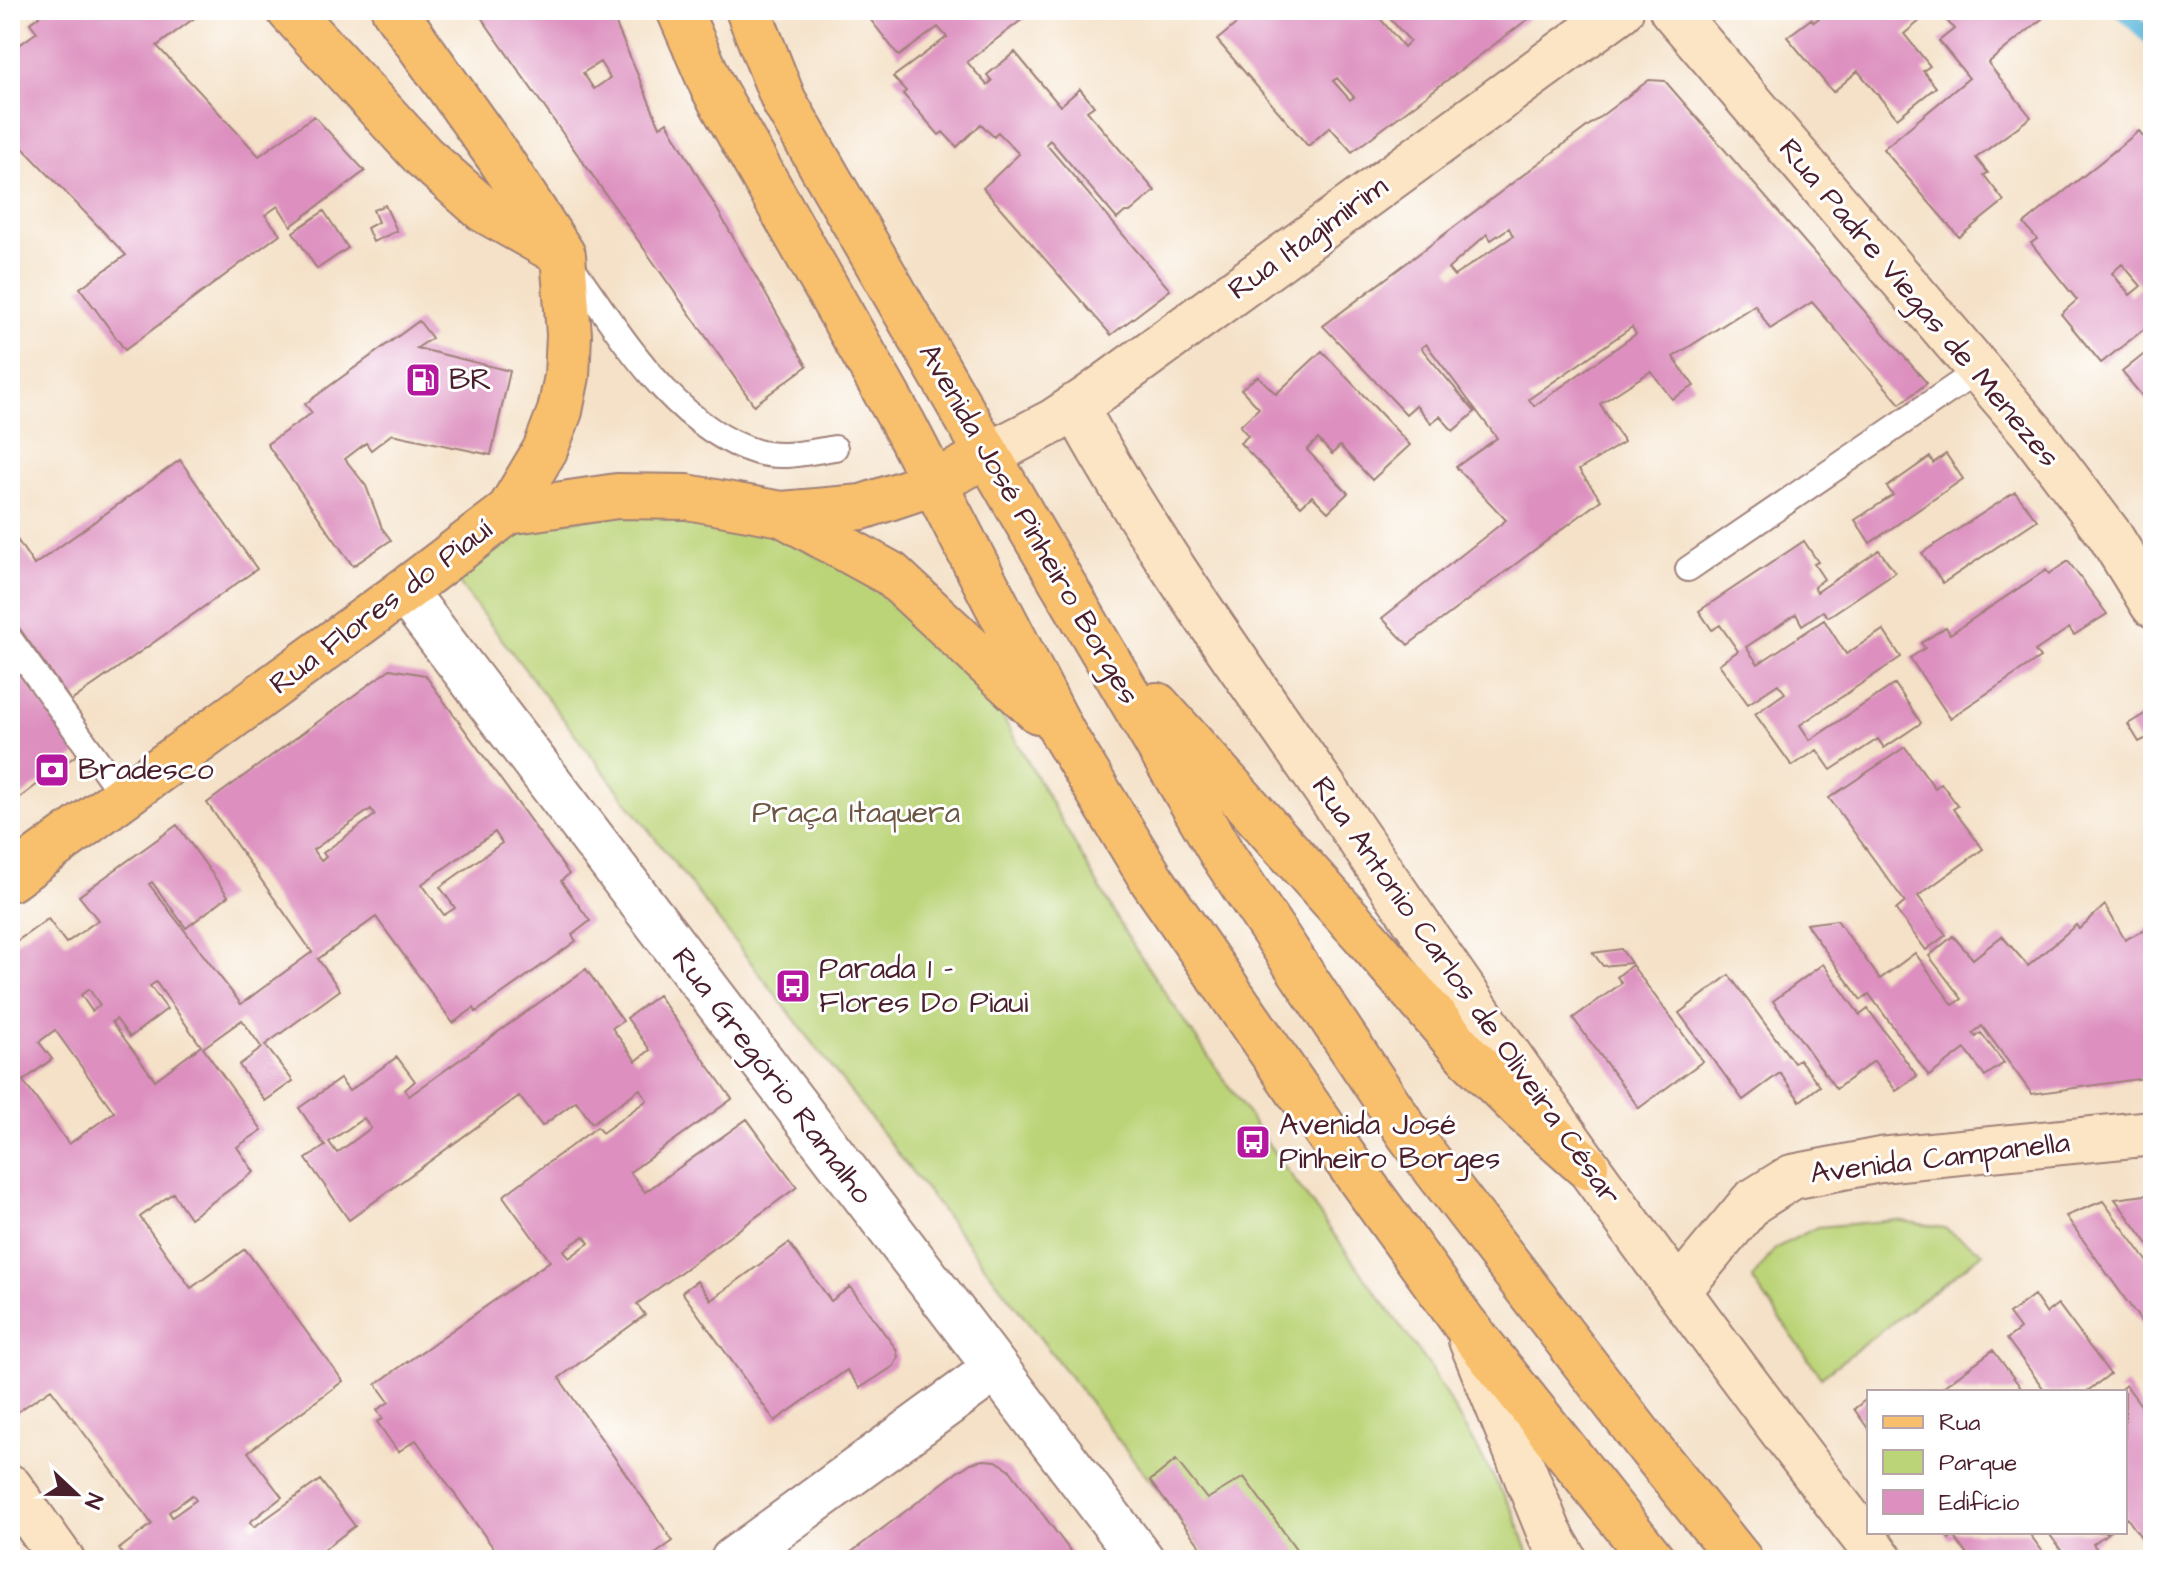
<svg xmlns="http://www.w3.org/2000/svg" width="2163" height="1570" font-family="'Architects Daughter',sans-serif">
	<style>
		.green { fill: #bcd478; stroke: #837a52; stroke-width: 2 }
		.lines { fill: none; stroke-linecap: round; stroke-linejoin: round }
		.stream { stroke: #5eb9dc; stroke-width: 16 }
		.building { fill: #dd90bf; fill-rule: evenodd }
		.lane-casing { stroke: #9f8079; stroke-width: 28 }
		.street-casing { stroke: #9f8079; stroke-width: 48 }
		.secondary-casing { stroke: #9f8079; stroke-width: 48 }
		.primary-casing { stroke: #9f8079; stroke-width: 48 }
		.highway-casing { stroke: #9f8079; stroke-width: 48 }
		.lane { stroke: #fff; stroke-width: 24 }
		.street { stroke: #fff; stroke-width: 44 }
		.secondary { stroke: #fce5c4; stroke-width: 44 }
		.primary { stroke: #f8bf6c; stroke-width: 44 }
		.highway { stroke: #f8bf6c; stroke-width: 44 }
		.labels { text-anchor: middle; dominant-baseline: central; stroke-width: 6; stroke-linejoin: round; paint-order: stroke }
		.street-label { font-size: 30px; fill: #4a1f2b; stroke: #fff }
		.poi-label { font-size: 30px; fill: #4a1f2b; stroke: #fff; text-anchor: start }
		.park-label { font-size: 30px; fill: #6c5542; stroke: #fff }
	</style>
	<rect width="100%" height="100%" fill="#fff"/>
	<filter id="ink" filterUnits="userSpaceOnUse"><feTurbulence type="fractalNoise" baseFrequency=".0125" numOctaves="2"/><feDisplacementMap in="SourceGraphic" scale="16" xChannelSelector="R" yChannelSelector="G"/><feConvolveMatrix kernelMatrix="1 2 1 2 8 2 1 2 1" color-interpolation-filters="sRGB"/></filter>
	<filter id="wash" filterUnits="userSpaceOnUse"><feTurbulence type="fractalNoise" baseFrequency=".006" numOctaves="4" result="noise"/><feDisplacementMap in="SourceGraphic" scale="32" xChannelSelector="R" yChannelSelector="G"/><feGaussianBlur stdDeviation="1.8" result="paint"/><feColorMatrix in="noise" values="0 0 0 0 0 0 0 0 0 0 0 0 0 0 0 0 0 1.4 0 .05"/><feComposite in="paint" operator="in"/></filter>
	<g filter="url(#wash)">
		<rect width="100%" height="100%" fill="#f4e1c7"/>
		<path class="green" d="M644 510 762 529 872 583 994 702 1130 941 1266 1141 1428 1364 1514 1513 1531 1560H1211L457 581 527 527Z
			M1896 1220 1944 1228 1983 1253 1821 1377 1752 1279 1776 1248 1817 1227Z"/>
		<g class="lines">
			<path class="stream" d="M2122 10 2153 40"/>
		</g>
		<g id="blocks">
			<path class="building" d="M47 10H205L157 46 259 156 314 116 365 171 291 226 278 206 265 215 280 234 125 350 80 288 126 255 22 147 10 156V52L37 32 30 23Z
				M476 10H610L660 127 667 122 807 366 754 405ZM600 62 610 78 594 89 583 73Z
				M863 10H971L975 15 981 10H1030L1032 12 967 62 987 85 992 81 987 75 1015 52 1060 106 1080 89 1094 106 1087 111 1155 191 1130 212H1125L1117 219 1050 140 1046 144 1170 290 1111 335 983 188 1019 154 998 132 994 137 981 124 957 147 943 132 939 135 903 94 906 91 893 77 947 37 938 27 899 56Z
				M1232 10H1373L1404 47 1410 41 1382 10H1540L1352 152 1330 127 1308 146 1217 40 1241 20ZM1337 78 1354 97 1350 100 1333 81Z
				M1829 10H1933L1904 34 1930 66 1923 71 1936 87 1897 118 1858 71 1833 92 1787 37 1811 19 1814 22Z
				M1942 10H2033L2043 18 1988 63 2031 117 1976 158 1988 173 1984 175 2004 201 1959 237 1883 149 1969 78 1939 41 1954 29 1940 12Z
				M1649 80 1665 81 1927 383 1900 404 1812 302 1770 329 1755 305 1673 357 1694 386 1672 399 1651 371 1600 404 1624 442 1579 470 1601 500 1408 645 1382 618 1506 520 1456 467 1497 438 1426 344 1421 348 1475 412 1453 431 1440 416 1431 423 1416 405 1406 414 1323 326ZM1509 228 1513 236 1454 276 1448 269 1487 234 1491 240ZM1632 327 1636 334 1534 406 1529 399Z
				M2139 131 2153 148V322L2101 363 2061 314 2077 300 2031 243 2037 239 2024 224ZM2122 264 2141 286 2130 295 2112 273Z
				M385 205 397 231 373 242 367 228 378 222 373 210Z
				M324 211 348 248 317 269 293 232Z
				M419 321 432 338 417 348 510 371 491 455 392 434 371 450 366 443 345 459 366 486 382 528 391 540 353 566 267 444 312 413 305 404Z
				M2153 347V409L2122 372Z
				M1322 351 1410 445 1372 480 1340 446 1332 454 1318 439 1307 450 1348 493 1328 512 1312 496 1301 506 1240 443 1248 436 1240 426 1259 408 1241 389 1258 376 1276 394Z
				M1946 454 1963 479 1870 543 1855 520 1893 495 1887 487 1930 457 1933 463Z
				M180 460 257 569 71 701 10 615V538L14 535 34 565Z
				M2015 492 2037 520 1943 583 1922 553Z
				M1804 541 1818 562 1814 564 1824 579 1814 587 1817 592 1879 550 1895 572 1828 617 1823 611 1802 625 1796 614 1746 647 1758 664 1824 620 1846 654 1883 630 1901 657 1800 725 1810 740 1895 684 1921 723 1884 748 1878 739 1831 770 1817 750 1792 766 1755 714 1785 693 1778 684 1748 704 1719 664 1738 651 1720 625 1712 630 1699 611Z
				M2068 561 2107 614 2074 635 2069 628 2035 651 2040 658 1950 718 1910 658 1925 648 1921 643 1946 627 1950 634 2046 570 2049 574Z
				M10 658 79 753 10 805Z
				M390 669 425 675 569 874 561 881 590 921 572 935 576 941 476 1012 474 1008 453 1023 376 917 318 959 340 990 265 1045 293 1081 265 1101 239 1065 262 1048 242 1020 203 1048 262 1130 237 1147 254 1172 190 1218 173 1193 140 1217 191 1288 245 1249 343 1381 248 1452 282 1497 250 1522 254 1527 320 1480 355 1526 310 1560H126L119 1549 152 1524 51 1389 13 1415 10 1411V984L18 978 10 967V946L48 919 66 943 98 920 79 896 177 825 228 896 186 928 152 882 149 884 241 1004 312 952 207 803ZM371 809 375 815 323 853 326 857 321 861 313 850ZM495 832 502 843 440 887 455 908 444 915 422 884ZM156 982 201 1046 155 1080 112 1022 116 1019 130 1037 167 1009 150 986ZM89 989 100 1005 92 1011 81 995ZM55 1030 114 1112 69 1144 23 1081 52 1059 39 1042ZM192 1495 196 1500 172 1517 169 1512Z
				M2153 709V735L2139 742 2128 724Z
				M1905 747 1935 788 1941 783 1958 806 1953 809 1983 849 1918 896 1946 935 1926 950 1896 910 1905 902 1829 798Z
				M2105 905 2125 940 2153 925V1077L2032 1094 1982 1026 1973 1033 1976 1037 1981 1033 2004 1063 1985 1076 1965 1049 1929 1076 1869 994 1861 1000 1806 924 1837 920 1880 979 1915 953 1953 1005 1962 999 1929 956 1953 936 1973 959 2002 936 2028 966 2076 925 2079 929Z
				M1621 949 1631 963 1603 966 1593 953Z
				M1823 964 1860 1015 1868 1009 1917 1076 1896 1091 1874 1061 1836 1089 1773 1001Z
				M1632 965 1703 1061 1639 1108 1573 1018 1622 983 1617 977Z
				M586 969 623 1021 612 1028 636 1061 650 1050 627 1018 658 995 732 1099 630 1172 645 1192 747 1119 797 1187 637 1304 645 1315 559 1378 673 1541 647 1560H502L416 1440 398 1452 377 1422 383 1419 377 1410 389 1402 376 1384 550 1261 503 1196 597 1127 602 1133 647 1100 640 1089 592 1123 576 1101 542 1126 519 1096 349 1220 306 1159 325 1146 299 1108 340 1079 349 1091 397 1057 415 1081 405 1090 409 1096ZM364 1118 371 1128 337 1153 329 1142ZM584 1236 589 1243 569 1258 564 1250Z
				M1729 975 1794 1063 1799 1059 1820 1086 1800 1101 1780 1073 1743 1100 1679 1013Z
				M2153 1194V1251L2115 1199Z
				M2103 1201 2153 1269V1338L2066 1216Z
				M789 1243 831 1301 850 1287 896 1349 898 1357 894 1366 860 1388 847 1370 775 1421 682 1292 697 1281 711 1300Z
				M2034 1295 2046 1313 2058 1304 2110 1374 2086 1392H2046L2007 1339 2020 1329 2009 1314Z
				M1993 1350 2024 1392H1947L1943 1387Z
				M2126 1385 2153 1422V1543L2148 1547 2127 1518 2125 1520V1392H2117Z
				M1869 1397V1430L1854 1409Z
				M983 1460 996 1461 1009 1469 1077 1560H841L956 1473 971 1463Z
				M1176 1460 1207 1499 1244 1477 1304 1560H1211L1150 1481Z
				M1944 1532H2028L2049 1560H1971L1953 1536 1949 1539Z
				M2048 1532H2109L2093 1544 2105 1560H2068Z"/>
		</g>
	</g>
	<g filter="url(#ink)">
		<use href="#blocks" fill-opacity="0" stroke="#9f8079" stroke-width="2"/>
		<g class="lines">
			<defs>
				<path id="lane" d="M570 264C618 330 673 427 757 452 782 459 810 452 835 448
					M1688 569 1979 370
					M10 639 123 796"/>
				<path id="street" d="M404 591 1142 1560
					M733 1560 995 1369"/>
				<path id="secondary" d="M1672 10 2032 432 2109 534 2153 605
					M1075 406C1151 546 1248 676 1338 808 1512 1064 1691 1316 1881 1560
					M988 455 1054 421 1090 397 1621 10
					M1679 1290 1752 1202 1792 1177 1880 1160 2153 1133
					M1471 1340 1549 1532 1565 1560
					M10 1487 62 1560"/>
				<path id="primary" d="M289 10 423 156 484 210 558 252
					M394 10 498 156 563 255 569 335 567 376 560 411 545 450 508 512
					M10 879 404 591 508 512 617 496 687 497 782 514 862 507 934 483 988 455"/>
				<path id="highway" d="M679 10 712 86 903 423 1064 735 1152 880 1339 1150 1464 1323 1653 1560
					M748 10 784 101 1026 521 1222 854 1410 1136 1649 1447 1740 1560
					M782 514 891 574 1038 711
					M1157 705 1364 935 1468 1056 1523 1110 1586 1166"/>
			</defs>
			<use href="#lane" class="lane-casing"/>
			<use href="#street" class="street-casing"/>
			<use href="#secondary" class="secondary-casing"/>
			<use href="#primary" class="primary-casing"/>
			<use href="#highway" class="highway-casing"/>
			<use href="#lane" class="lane"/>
			<use href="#street" class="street"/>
			<use href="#secondary" class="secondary"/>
			<use href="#primary" class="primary"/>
			<use href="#highway" class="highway"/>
		</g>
	</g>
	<defs>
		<symbol id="fuel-square" viewBox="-11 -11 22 22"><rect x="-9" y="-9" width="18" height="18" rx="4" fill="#b5179e" stroke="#fff"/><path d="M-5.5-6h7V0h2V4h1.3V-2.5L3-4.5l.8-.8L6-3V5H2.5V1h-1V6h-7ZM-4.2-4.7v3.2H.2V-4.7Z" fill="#fff"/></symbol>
		<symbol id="bank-square" viewBox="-11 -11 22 22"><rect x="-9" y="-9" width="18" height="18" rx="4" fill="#b5179e" stroke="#fff"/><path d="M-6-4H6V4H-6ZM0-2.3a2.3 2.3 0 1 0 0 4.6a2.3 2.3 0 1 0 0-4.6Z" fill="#fff"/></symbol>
		<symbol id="bus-square" viewBox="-11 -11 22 22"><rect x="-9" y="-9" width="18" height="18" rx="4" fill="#b5179e" stroke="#fff"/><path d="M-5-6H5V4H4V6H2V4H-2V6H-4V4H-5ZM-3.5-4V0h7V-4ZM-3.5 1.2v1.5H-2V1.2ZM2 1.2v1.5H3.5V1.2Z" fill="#fff"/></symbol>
	</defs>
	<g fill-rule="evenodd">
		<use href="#fuel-square" x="403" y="360" width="40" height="40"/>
		<use href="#bank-square" x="32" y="750" width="40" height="40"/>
		<use href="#bus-square" x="773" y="966" width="40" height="40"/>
		<use href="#bus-square" x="1233" y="1122" width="40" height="40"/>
	</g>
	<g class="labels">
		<g class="street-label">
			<text transform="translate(1308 238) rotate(-36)">Rua Itagimirim</text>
			<text transform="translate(1919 303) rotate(50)">Rua Padre Viegas de Menezes</text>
			<text transform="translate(1029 524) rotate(60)">Avenida José Pinheiro Borges</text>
			<text transform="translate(381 607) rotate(-37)">Rua Flores do Piauí</text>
			<text transform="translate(1466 991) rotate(55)">Rua Antonio Carlos de Oliveira César</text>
			<text transform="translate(772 1076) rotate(53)">Rua Gregório Ramalho</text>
			<text transform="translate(1940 1158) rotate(-7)">Avenida Campanella</text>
		</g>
		<g class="poi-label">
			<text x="449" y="380">BR</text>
			<text x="78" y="770">Bradesco</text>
			<text x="819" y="969">Parada 1 -<tspan x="819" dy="34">Flores Do Piaui</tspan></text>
			<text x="1279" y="1125">Avenida José<tspan x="1279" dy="34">Pinheiro Borges</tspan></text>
		</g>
		<g class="park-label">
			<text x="856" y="813">Praça Itaquera</text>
		</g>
	</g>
	<rect width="2163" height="1570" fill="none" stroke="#fff" stroke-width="40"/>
	<rect x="1867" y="1390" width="260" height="144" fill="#ffffff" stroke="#b7a5aa" stroke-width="2"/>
	<rect x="1883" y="1416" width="40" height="12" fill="#f8bf6c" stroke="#b7a5aa" stroke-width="2"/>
	<text x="1939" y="1430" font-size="24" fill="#4a1f2b">Rua</text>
	<rect x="1883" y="1450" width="40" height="24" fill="#bcd478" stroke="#b7a5aa" stroke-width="2"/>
	<text x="1939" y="1470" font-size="24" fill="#4a1f2b">Parque</text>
	<rect x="1883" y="1490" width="40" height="24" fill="#dd90bf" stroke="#b7a5aa" stroke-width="2"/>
	<text x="1939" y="1510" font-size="24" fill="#4a1f2b">Edifício</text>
	<g transform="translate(76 1494) rotate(112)" stroke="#ffffff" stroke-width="6" paint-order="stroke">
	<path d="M0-6L14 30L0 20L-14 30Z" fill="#4a1f2b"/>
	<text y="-12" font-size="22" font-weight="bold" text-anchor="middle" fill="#4a1f2b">N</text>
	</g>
</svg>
